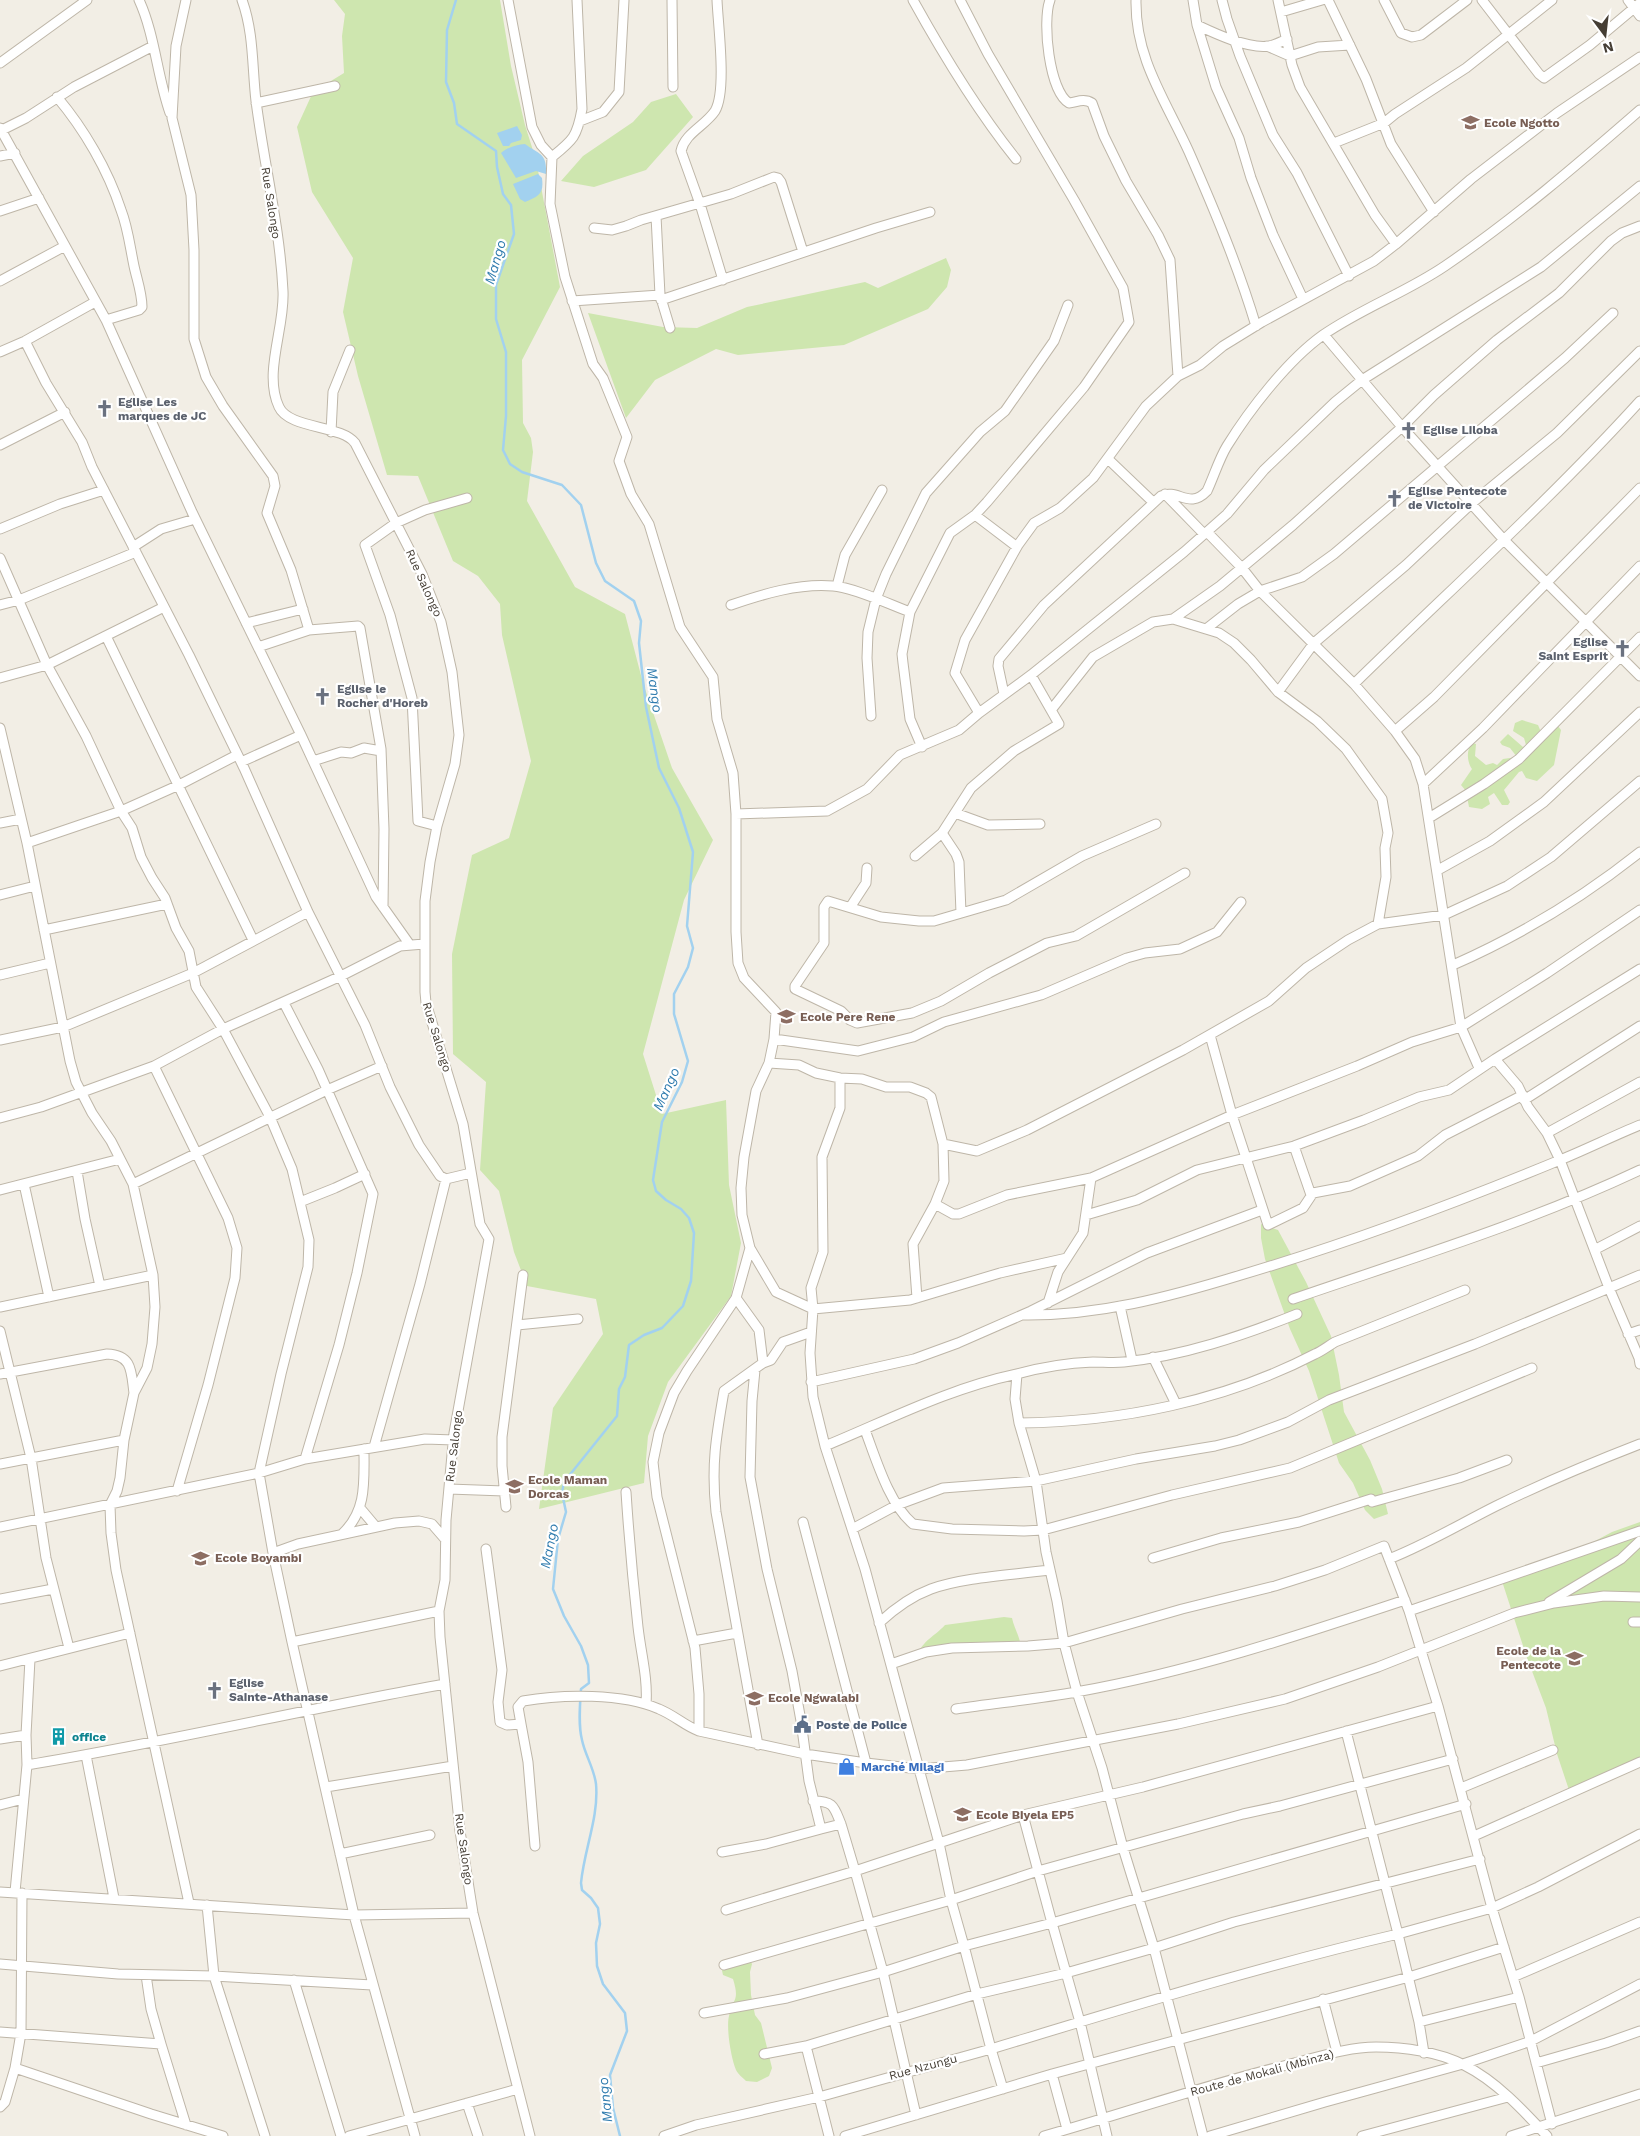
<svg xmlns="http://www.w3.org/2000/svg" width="1640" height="2136" font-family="'Work Sans',sans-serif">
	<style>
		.green { fill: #cee6af }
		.water { fill: #a2d1ef }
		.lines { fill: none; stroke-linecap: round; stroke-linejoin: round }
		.stream { stroke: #a2d1ef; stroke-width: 2.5 }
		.minor-casing { stroke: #beb6a8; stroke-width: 11 }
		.minor { stroke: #fff; stroke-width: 9 }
		.labels { text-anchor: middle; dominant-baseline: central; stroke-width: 4.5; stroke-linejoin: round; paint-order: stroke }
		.education-label { font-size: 12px; font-weight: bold; fill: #785e54; stroke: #fff; text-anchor: start }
		.street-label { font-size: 12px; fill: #453e35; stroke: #fff }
		.worship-label { font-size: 12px; font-weight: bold; fill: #5b616d; stroke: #fff; text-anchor: start }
		.service-label { font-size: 12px; font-weight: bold; fill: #4e5e75; stroke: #fff; text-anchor: start }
		.culture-label { font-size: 12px; font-weight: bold; fill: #0d838f; stroke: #fff; text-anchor: start }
		.shop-label { font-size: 12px; font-weight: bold; fill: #366cbe; stroke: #fff; text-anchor: start }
		.water-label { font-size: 14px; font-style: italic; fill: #307cae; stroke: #fff }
	</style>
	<rect width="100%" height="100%" fill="#f2eee5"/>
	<path class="green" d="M334 0H500L511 66 525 125 536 160 560 287 522 360 523 423 531 438 533 452 527 501 575 587 625 614 643 683 672 768 713 840 684 900 643 1054 662 1114 726 1100 729 1185 741 1243 731 1296 668 1382 648 1436 644 1483 539 1509 553 1408 603 1334 596 1299 527 1286 514 1252 499 1191 480 1170 486 1082 453 1054 452 954 472 855 509 838 531 761 502 635 500 604 478 576 453 561 418 476 387 475 358 376 343 312 353 258 312 192 297 127 313 92 344 73 342 36 345 14Z
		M676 94 693 117 646 170 594 187 561 181 583 156 633 122 651 102Z
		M946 258 951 270 947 287 928 309 844 345 738 355 716 349 655 380 626 418 588 313 663 327 697 328 747 307 865 282 878 288Z
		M1522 720 1538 725 1541 732 1553 726H1558L1561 730 1554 765 1537 781 1526 778 1522 771 1519 772 1504 790 1510 802 1508 805H1502L1494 793 1488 797 1490 804 1482 809 1469 807 1466 791 1461 785 1472 769C1467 762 1466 750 1472 743L1476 744 1475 756 1486 765 1493 763 1497 765 1503 759 1517 757 1510 748 1502 745 1500 742 1508 734 1523 747 1526 745 1524 738 1513 731 1515 723Z
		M1261 1224 1278 1230 1306 1282 1331 1336 1339 1375 1344 1412 1370 1460 1382 1489 1388 1514 1374 1519 1365 1510 1353 1483 1339 1463 1309 1371 1290 1329 1265 1259 1261 1238Z
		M1640 1522V1757L1569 1790 1557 1754 1546 1708 1527 1658 1500 1575 1582 1548 1612 1532Z
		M1004 1617 1012 1618C1014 1628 1020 1637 1021 1647L917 1656C923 1640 934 1637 945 1625Z
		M740 1957 750 1960 752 1964 750 1972 751 1995 755 2015 761 2023 772 2068 769 2076 757 2082 746 2081C743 2078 738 2074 736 2070 731 2058 726 2028 729 2016 733 1997 740 2002 733 1979L723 1975 721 1966 726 1960Z"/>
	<path class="water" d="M517 126 522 135 521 140 511 143 509 146H503L497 133Z
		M525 144C540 155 547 153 546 174L536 171 516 178 501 153C508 147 516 145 525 144Z
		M538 174 542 178C544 194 539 196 525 202L520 199 513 184Z"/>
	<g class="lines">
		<path class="stream" d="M456 0 447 30 446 82 454 103 457 124 496 151 497 167 503 194 511 205 514 234 496 285V319L506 352V416L503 450 510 464 522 472 562 485 581 505 596 563 605 581 634 601 641 621 639 643 646 707 659 768 679 808 693 852 687 926 693 948 688 967 674 994V1014L688 1061 682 1082 662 1122 653 1180 656 1191 666 1200 681 1209 689 1218 694 1233 691 1281 683 1306 662 1328 644 1335 629 1345 625 1377 619 1389 617 1416 564 1482 562 1493 566 1512 558 1539 553 1589 564 1616 581 1646 588 1665 589 1683 581 1689C580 1705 578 1724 582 1740 585 1755 594 1768 596 1784 599 1817 584 1850 581 1883L582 1890 591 1898 598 1908 600 1924 596 1943 597 1966 603 1984 625 2013 627 2031 610 2075 613 2108 620 2136"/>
		<defs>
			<path id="minor" d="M139 0C155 35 157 76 170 113
				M186 0 176 46 172 118 191 195 194 250V339L206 377 223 406 273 476 275 486 267 513 291 570 309 630
				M242 0C254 33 252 67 256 101 264 164 280 228 283 291 285 328 263 373 279 407 289 429 342 425 355 443L422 574 441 622 452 672 459 735 455 764 437 826 430 862 425 901V992L426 1003 463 1124 480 1224 489 1239 454 1433 446 1520 445 1580 439 1611 440 1637 460 1831 473 1913 530 2136
				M508 0 532 127 541 145 552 157 550 204 565 277 593 364 603 378 627 437 619 461 631 494 649 524 680 627 713 677 717 719 733 773 736 814V932L738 963 744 978 776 1012 774 1039 769 1063 756 1091 744 1157 741 1188 742 1215 750 1248 736 1298 687 1371 674 1393 659 1433 653 1462 657 1497 695 1648 699 1694V1731
				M672 0 673 87
				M717 0C718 25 727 91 715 111 705 126 685 133 681 151L700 204 723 280
				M913 0C944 56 976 109 1016 159
				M1050 0C1042 21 1049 91 1069 103 1077 102 1084 98 1092 103L1104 136 1126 181 1158 235 1170 260 1178 376
				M1136 0C1135 59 1166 101 1189 152 1214 209 1238 266 1256 326
				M1193 0 1197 25 1216 87 1239 138 1251 178 1273 235 1303 299
				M1222 0 1227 19 1240 56 1273 135 1297 173 1349 276
				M1278 0 1292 65 1300 87 1375 215 1396 244
				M1328 0 1366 79 1391 144 1434 212
				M1384 0 1401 33 1412 37 1421 35 1467 0
				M1482 0 1539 74 1544 78 1590 45 1640 3
				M1628 0 1640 16
				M1281 12 1322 0
				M1197 25C1216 34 1248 49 1269 46 1275 45 1281 42 1287 39
				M1267 46 1290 56 1318 47 1350 45
				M0 63 87 0
				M57 97C84 129 108 170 121 210 128 228 130 247 134 266 137 280 142 293 142 307L139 310 106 320
				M256 103 335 86
				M580 121 603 112 619 92 624 0
				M0 128 106 320 192 512 301 735 376 897 410 945
				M0 131 26 118 74 87 153 46
				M1334 143 1384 123 1395 114 1466 68 1552 0
				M0 156 15 153
				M552 157C573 140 577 137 582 109L577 0
				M0 211 39 198
				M656 216 660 295 670 328
				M594 228 612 230 626 226 641 220 731 194 774 177 778 178 781 182 803 252
				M0 281 65 246
				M661 300 876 228 930 212
				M572 301 660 295
				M1324 335 1402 427 1504 540 1640 676
				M25 341 46 383 82 442 92 467 189 655 244 768 308 912 365 1025 390 1087 419 1145 440 1176 446 1179
				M0 352 25 341 95 302
				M331 432 333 392 350 350
				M0 445 65 412
				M1108 459 1153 502
				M1165 494 1204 534
				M975 515 1017 547
				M0 529 60 504 104 490
				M1207 532 1242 568 1260 591 1354 684 1395 731 1415 759 1423 784 1461 1027 1479 1068
				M133 547 161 529 195 519
				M0 558 47 665 86 736 121 811 132 828 141 857 152 878 165 898 176 928 189 951 196 987 223 1029 270 1117 292 1169 309 1240 308 1267 281 1374 259 1473 273 1553 292 1642 354 1915 415 2136
				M837 586 845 555 882 490
				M0 605 19 600 136 552
				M731 605C763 594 799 583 833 586 853 587 891 605 910 612
				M1173 619 1220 586 1293 525 1402 427 1434 395 1497 340 1559 293 1611 241 1622 233 1640 226
				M246 623 303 609
				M1206 629 1238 604 1260 591 1302 577 1334 554 1565 358 1613 313
				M106 636 253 940
				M258 647 309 630 358 626 360 628 381 749 384 829 383 907
				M0 678 47 665 164 607
				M1354 684C1450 590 1550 500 1640 401
				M1278 692 1314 643 1406 565 1472 503 1557 433 1640 351
				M1004 694 998 666 999 659 1044 605 1161 496C1178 488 1189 510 1207 491 1214 476 1219 459 1227 446 1250 409 1288 360 1323 335 1362 308 1407 292 1445 266 1514 219 1578 164 1640 110
				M1051 710 1093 657 1153 622 1173 619 1219 633 1234 643 1251 660 1278 692 1317 721 1346 749 1382 799 1388 833 1385 848 1386 877 1378 924
				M979 713 955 673 965 640 1018 545 1034 523 1060 508 1093 478 1146 406 1178 376 1200 365 1223 346 1262 322 1374 261 1396 244 1471 179 1557 113 1640 57
				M871 716 867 658 868 632 876 599 886 574 926 493 980 432 1005 411 1054 341 1068 305
				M0 728 27 843 70 1061 76 1082 92 1113 111 1141 133 1184 153 1275 155 1307 152 1344 147 1368 134 1393 124 1440 120 1478 117 1491 110 1505 111 1533 116 1570 189 1903
				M1395 731 1434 697 1640 488
				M922 747 910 719 903 663 902 654 910 612 950 533 975 515 987 502 1084 387 1129 322 1123 288 1074 200 988 54 960 0
				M313 761 341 752 351 753 364 748 381 751
				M241 762 301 735
				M1423 784 1483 728 1640 566
				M955 813 988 825 1040 824
				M736 814 827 811 867 789 900 755 959 730 979 713 1031 675 1184 552 1227 514 1264 470 1335 402 1362 380 1541 267 1640 186
				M1429 818 1484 784 1519 759 1640 637
				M0 823 21 819
				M1156 824 1082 856 1006 900 934 921H919L881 917 828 901 824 907V943L795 986V989L841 1011 850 1020 857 1023 912 1013 941 1001 989 973 1047 943 1076 936 1185 873
				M437 826 418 821 412 698 390 615 365 545 396 523 425 510 467 498
				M942 833 956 854 959 862 961 913
				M27 843 121 811 179 785 237 755
				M915 856 942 833 971 788 1014 751 1059 724 1031 675
				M1438 870 1490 841 1544 802 1640 712
				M0 895 35 886
				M851 906 866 883 867 868
				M44 930 167 904
				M1453 965C1521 935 1581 899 1640 852
				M0 975 50 963
				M284 1003 318 1069 373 1194 357 1273 339 1345 305 1459
				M1210 1035 1232 1115 1268 1225 1303 1208 1313 1193 1350 1186 1418 1156 1445 1135 1523 1095
				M774 1039 858 1051 913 1037 944 1022 1041 995 1127 958 1145 953 1180 949 1217 932 1241 902
				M0 1040 63 1027 193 973 308 912
				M1495 1059 1640 969
				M769 1063 799 1065 816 1073 840 1078 862 1079 886 1087H910L926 1093 931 1097 943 1144 944 1181 935 1204 913 1244 917 1298
				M154 1066 228 1218 237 1248 235 1278 208 1385 177 1491
				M1524 1100 1640 1026
				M0 1118 41 1107 154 1066 223 1029 341 976 400 946 424 944
				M1547 1133 1640 1082
				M943 1144 977 1151 1027 1130 1183 1050 1269 1001 1306 968 1348 940 1378 924 1444 915 1507 886 1551 857 1640 781
				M1294 1146 1311 1195
				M77 1171 85 1219 100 1286
				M24 1184 49 1297
				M133 1184 327 1090 382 1066
				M0 1190 120 1159
				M300 1202 335 1188 365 1174
				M935 1204 953 1214H959L1007 1195 1091 1178 1232 1115 1357 1066 1412 1042 1461 1027 1547 973 1640 910
				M1086 1215 1137 1200 1197 1170 1294 1146 1364 1120 1419 1097 1449 1090 1495 1059 1518 1086 1528 1107 1547 1133 1560 1160 1609 1288 1639 1358 1640 1364
				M750 1248 776 1292 813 1309 910 1300 1000 1273 1067 1258
				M1596 1249 1640 1226
				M736 1298 759 1330 763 1363 724 1391C716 1437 711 1466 716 1512L758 1745
				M1293 1299C1409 1259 1528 1223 1640 1170
				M1048 1303 1058 1272 1083 1233 1091 1178
				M1120 1306 1132 1360
				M0 1307 153 1275
				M1023 1315C1098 1316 1169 1297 1241 1275 1349 1243 1456 1203 1560 1160 1587 1149 1613 1136 1640 1125
				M517 1325 578 1319
				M0 1331 31 1458 46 1558 69 1648
				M1628 1334 1640 1330
				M1153 1357 1176 1404
				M763 1363 771 1360 783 1342 811 1332
				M0 1374 107 1354C133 1355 131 1372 134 1393
				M811 1382 914 1359 958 1343 1031 1311 1147 1253 1262 1210
				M1019 1423C1120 1422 1225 1401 1315 1354 1322 1351 1328 1346 1335 1342L1465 1290
				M865 1430C876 1459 889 1504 913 1524L952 1529 1024 1531 1043 1530 1172 1495 1290 1468 1532 1368
				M825 1446C888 1420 950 1388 1017 1374
				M374 1447 420 1284 446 1179 471 1173
				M0 1464 124 1440
				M449 1489 504 1491
				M626 1492C629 1538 633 1582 638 1627 641 1654 648 1678 646 1704
				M1372 1502 1459 1478 1507 1460
				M506 1507 502 1466V1437L523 1275
				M360 1508 376 1527
				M803 1522 866 1763
				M0 1527 259 1473 305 1459 425 1439 454 1440
				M852 1529 897 1505 943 1488 1036 1481 1136 1459 1215 1446 1239 1440 1288 1422 1329 1400 1475 1344 1640 1275
				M342 1534C367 1511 364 1482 364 1449
				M486 1549 502 1670 498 1702 500 1722 507 1725 521 1724 528 1762 535 1846
				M273 1553 298 1544 395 1523 419 1521 432 1524 445 1539
				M1153 1558 1221 1538 1299 1522 1371 1499
				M1389 1559C1427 1544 1460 1524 1496 1506 1543 1483 1591 1463 1640 1444
				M0 1599 53 1589
				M1549 1602 1621 1559 1640 1541
				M1409 1611 1640 1531
				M1633 1622H1640
				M879 1623C894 1609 912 1596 931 1589 964 1577 1013 1575 1049 1570
				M693 1641 737 1633
				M292 1642 439 1611
				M891 1664 926 1652 952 1648 1028 1646 1064 1643 1182 1609 1275 1586 1325 1570 1384 1546 1409 1611 1438 1706 1492 1908 1519 1997 1552 2124
				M0 1666 130 1633
				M956 1709C996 1703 1037 1699 1076 1692 1189 1672 1297 1636 1405 1600
				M521 1724 518 1707 523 1701C562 1694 623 1693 659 1709 674 1715 685 1726 699 1731L805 1754 866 1763 919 1769 967 1765 1178 1724 1285 1699 1378 1667 1514 1613 1554 1603 1604 1596 1640 1597
				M1346 1731 1398 1934 1492 1908 1538 1887 1640 1834
				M0 1739 26 1735
				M86 1755 114 1898
				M27 1765C167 1742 305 1709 445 1684
				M326 1787 453 1766
				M1461 1788 1553 1750
				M813 1801C834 1801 834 1807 841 1824
				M0 1805 23 1799
				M1023 1815 1143 1787 1438 1706
				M1474 1836 1640 1762
				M722 1852 766 1844 821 1829
				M340 1854 430 1835
				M0 1892 354 1915 473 1913
				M15 1892 27 1765 26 1735 30 1659
				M207 1905 214 1976 265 2136
				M726 1910 855 1871 841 1824 821 1829 809 1781 801 1721 792 1671 767 1569 750 1477 752 1401 755 1370
				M0 1964 118 1974 214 1976 372 1985
				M724 1965 951 1900 939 1843 1023 1815 1038 1871 1243 1814 1280 1806 1453 1759
				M146 1975 151 2009 161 2044
				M1513 1977 1640 1922
				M294 1980 341 2136
				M1323 1999 1337 2052
				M704 2013 787 1998 883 1972 916 2115
				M1419 2022 1519 1997
				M0 2032 161 2044 186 2125
				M806 2046 829 2136
				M764 2054 806 2046 977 1994 1066 1973 1154 1948 1234 1922 1480 1859
				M1536 2063 1606 2043 1640 2031
				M15 2068 151 2114 223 2136
				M1003 2089 991 2049C1126 2008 1261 1966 1398 1934L1419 2022 1424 2053
				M467 2103 478 2136
				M0 2107 5 2102 15 2068 21 2033 22 1893
				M1067 2129 1052 2074 1409 1977 1504 1947
				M349 2136 518 2089
				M664 2136 696 2125 819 2097 991 2049 964 1946 1052 1923 1038 1871 951 1900 964 1946 883 1972 855 1871 939 1843 865 1569 825 1446 813 1397 810 1353 813 1309 811 1288 823 1252 822 1157 840 1108V1078
				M845 2136 1052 2074
				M1044 2136C1125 2113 1205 2085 1287 2065 1316 2058 1346 2047 1376 2047 1404 2047 1439 2052 1464 2065 1496 2081 1523 2110 1547 2136
				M1107 2136 1080 2022 1052 1923 1466 1804
				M1203 2136 1154 1948 1123 1848 1102 1768 1077 1692 1064 1643 1057 1601 1046 1552 1036 1481 1019 1423 1015 1399 1017 1374C1042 1367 1068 1363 1093 1362 1103 1362 1114 1363 1124 1362 1183 1356 1242 1336 1297 1314
				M1210 2136 1325 2102 1463 2064 1531 2041 1640 1984
				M1362 2136 1508 2097
				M1511 2136 1640 2094"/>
		</defs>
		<use href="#minor" class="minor-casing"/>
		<use href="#minor" class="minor"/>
	</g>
	<defs>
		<symbol id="school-bare" viewBox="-9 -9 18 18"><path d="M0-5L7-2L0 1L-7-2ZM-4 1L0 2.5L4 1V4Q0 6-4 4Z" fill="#8d6e63" stroke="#fff" stroke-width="2.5" paint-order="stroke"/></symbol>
		<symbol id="church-bare" viewBox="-9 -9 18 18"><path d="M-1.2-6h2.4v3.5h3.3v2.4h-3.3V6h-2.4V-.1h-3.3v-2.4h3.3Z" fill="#6b7280" stroke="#fff" stroke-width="2.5" paint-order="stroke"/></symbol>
		<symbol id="civic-bare" viewBox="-9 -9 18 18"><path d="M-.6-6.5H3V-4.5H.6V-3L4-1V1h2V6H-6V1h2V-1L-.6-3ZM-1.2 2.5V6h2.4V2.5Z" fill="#5c6f8a" stroke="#fff" stroke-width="2.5" paint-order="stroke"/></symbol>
		<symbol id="building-bare" viewBox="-9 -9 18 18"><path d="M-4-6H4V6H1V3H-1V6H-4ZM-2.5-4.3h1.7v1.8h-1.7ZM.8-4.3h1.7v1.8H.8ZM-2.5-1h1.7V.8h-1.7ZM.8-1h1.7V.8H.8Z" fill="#0f9aa8" stroke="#fff" stroke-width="2.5" paint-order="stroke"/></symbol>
		<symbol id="shop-bare" viewBox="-9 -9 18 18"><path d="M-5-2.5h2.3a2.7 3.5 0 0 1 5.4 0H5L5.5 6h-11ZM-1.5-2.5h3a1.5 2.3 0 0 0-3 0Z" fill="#3f7fe0" stroke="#fff" stroke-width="2.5" paint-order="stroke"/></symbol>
	</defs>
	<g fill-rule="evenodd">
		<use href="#school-bare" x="1458" y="110" width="25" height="25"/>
		<use href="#church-bare" x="92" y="396" width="25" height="25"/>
		<use href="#church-bare" x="1396" y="418" width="25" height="25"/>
		<use href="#church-bare" x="1382" y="486" width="25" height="25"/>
		<use href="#church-bare" x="1610" y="636" width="25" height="25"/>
		<use href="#church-bare" x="310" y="684" width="25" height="25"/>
		<use href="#school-bare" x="774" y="1004" width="25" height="25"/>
		<use href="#school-bare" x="502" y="1474" width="25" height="25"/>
		<use href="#school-bare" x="188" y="1546" width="25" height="25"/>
		<use href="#school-bare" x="1562" y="1646" width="25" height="25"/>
		<use href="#church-bare" x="202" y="1678" width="25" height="25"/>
		<use href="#school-bare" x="742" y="1686" width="25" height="25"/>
		<use href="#civic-bare" x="790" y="1712" width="25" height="25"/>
		<use href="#building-bare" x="46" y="1724" width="25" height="25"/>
		<use href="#shop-bare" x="834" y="1754" width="25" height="25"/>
		<use href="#school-bare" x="950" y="1802" width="25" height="25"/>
	</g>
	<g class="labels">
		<g class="education-label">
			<text x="1484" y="123">Ecole Ngotto</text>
			<text x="800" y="1017">Ecole Pere Rene</text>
			<text x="528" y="1480">Ecole Maman<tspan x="528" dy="14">Dorcas</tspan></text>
			<text x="215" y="1558">Ecole Boyambi</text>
			<text x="1561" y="1651" text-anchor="end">Ecole de la<tspan x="1561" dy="14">Pentecote</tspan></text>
			<text x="768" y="1698">Ecole Ngwalabi</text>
			<text x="976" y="1815">Ecole Biyela EP5</text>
		</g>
		<g class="street-label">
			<text transform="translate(271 203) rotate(81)">Rue Salongo</text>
			<text transform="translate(424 583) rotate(66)">Rue Salongo</text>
			<text transform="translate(437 1037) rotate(73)">Rue Salongo</text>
			<text transform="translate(454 1446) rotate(-83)">Rue Salongo</text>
			<text transform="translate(464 1849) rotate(82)">Rue Salongo</text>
			<text transform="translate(923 2067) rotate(-15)">Rue Nzungu</text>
			<text transform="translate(1262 2073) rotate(-15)">Route de Mokali (Mbinza)</text>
		</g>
		<g class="worship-label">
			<text x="118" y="402">Eglise Les<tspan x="118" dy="14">marques de JC</tspan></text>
			<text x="1423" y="430">Eglise Liloba</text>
			<text x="1408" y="491">Eglise Pentecote<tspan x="1408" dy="14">de Victoire</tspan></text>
			<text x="1608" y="642" text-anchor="end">Eglise<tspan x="1608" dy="14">Saint Esprit</tspan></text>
			<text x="337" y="689">Eglise le<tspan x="337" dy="14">Rocher d'Horeb</tspan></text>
			<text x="229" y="1683">Eglise<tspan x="229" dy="14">Sainte-Athanase</tspan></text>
		</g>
		<g class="service-label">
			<text x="816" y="1725">Poste de Police</text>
		</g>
		<g class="culture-label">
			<text x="72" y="1737">office</text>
		</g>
		<g class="shop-label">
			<text x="861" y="1767">Marché Milagi</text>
		</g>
		<g class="water-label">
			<text transform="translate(495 262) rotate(-74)">Mango</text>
			<text transform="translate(655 690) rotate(82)">Mango</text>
			<text transform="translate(666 1089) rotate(-66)">Mango</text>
			<text transform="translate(549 1546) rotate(-79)">Mango</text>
			<text transform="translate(605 2100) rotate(-96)">Mango</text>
		</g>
	</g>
	<g transform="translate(1605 35) rotate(165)" stroke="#ffffff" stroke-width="4" paint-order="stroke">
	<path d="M0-4L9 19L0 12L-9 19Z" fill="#453e35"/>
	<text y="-8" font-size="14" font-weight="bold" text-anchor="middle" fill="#453e35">N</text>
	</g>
</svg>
